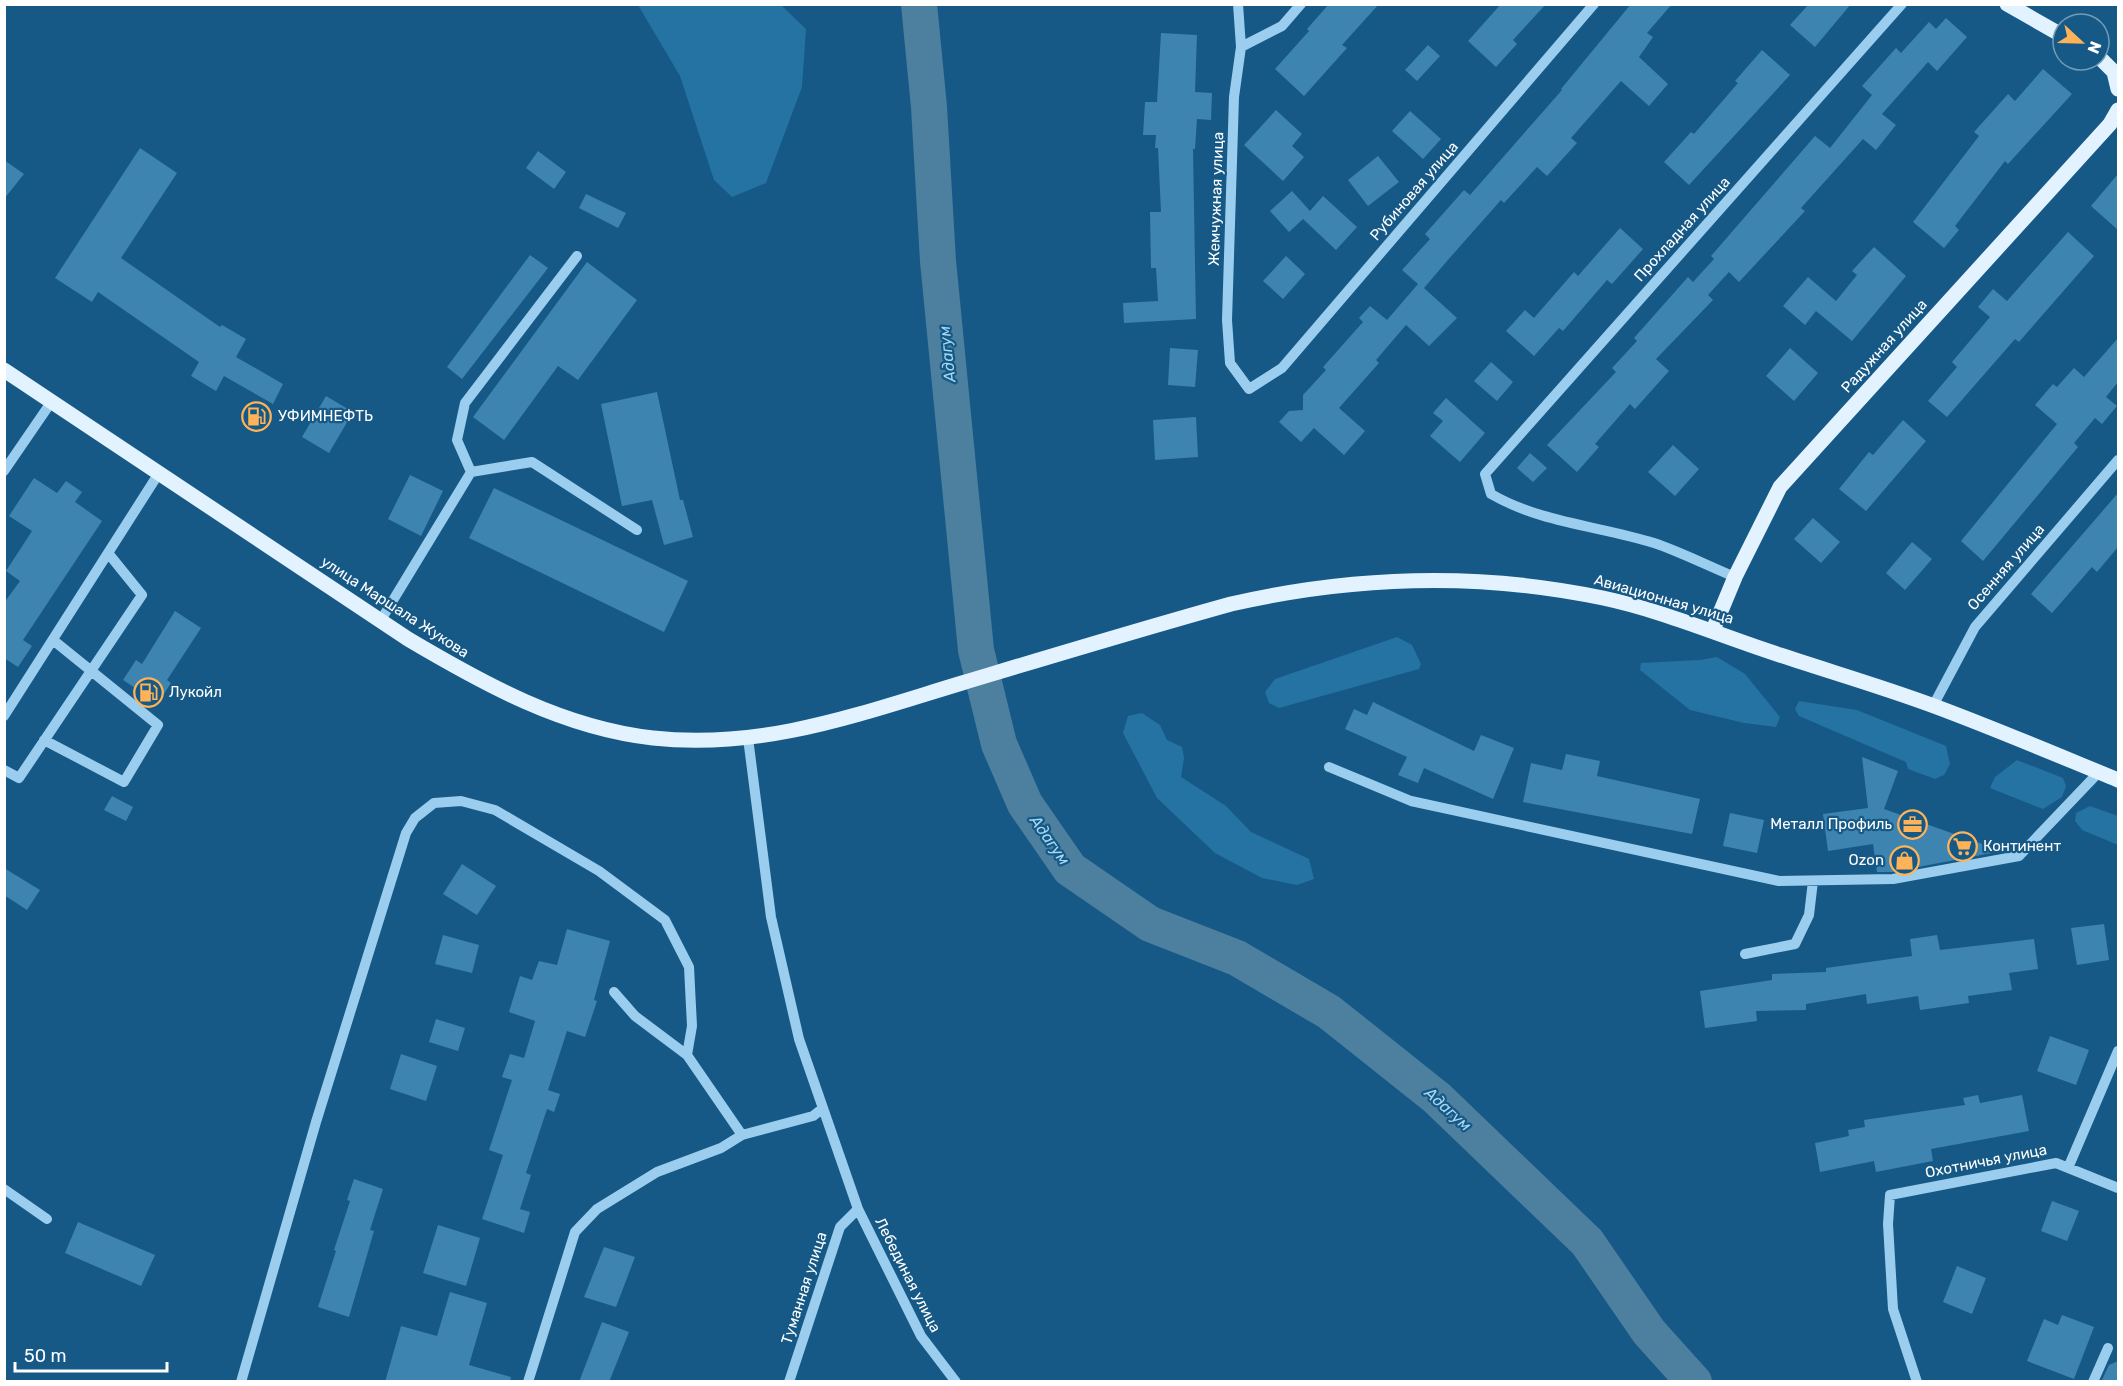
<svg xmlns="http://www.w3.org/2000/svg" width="2123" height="1386" font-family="Rubik,sans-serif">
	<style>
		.green { fill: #2473a3 }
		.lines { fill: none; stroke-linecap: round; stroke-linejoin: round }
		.river { stroke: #4d7f9f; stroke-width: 36 }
		.building { fill: #3e84b0 }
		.minor { stroke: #9bceee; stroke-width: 10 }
		.major { stroke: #e2f2ff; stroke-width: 15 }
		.labels { text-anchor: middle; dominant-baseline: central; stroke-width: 4.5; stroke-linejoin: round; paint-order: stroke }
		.street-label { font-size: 15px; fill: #fff; stroke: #165986 }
		.poi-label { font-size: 15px; fill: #fff; stroke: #165986; text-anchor: start }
		.water-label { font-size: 16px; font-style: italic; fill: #a6d8f5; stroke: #165986 }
	</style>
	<rect width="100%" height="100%" fill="#165986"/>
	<path class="green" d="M638 5H781L806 29 802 87 766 183 732 197 714 180 680 76Z
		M1397 637 1412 645 1421 664 1419 669 1279 708 1269 703 1265 692 1275 679Z
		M1717 657 1745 674 1780 717 1776 727 1744 723 1690 710 1640 670 1641 663 1700 660Z
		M1799 701 1857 710 1946 746 1950 764 1944 775 1935 779 1908 769 1906 762 1799 716 1795 709Z
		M1142 713 1160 725 1167 740 1182 747 1184 758 1181 777 1226 806 1251 832 1309 859 1314 879 1297 885 1262 878 1215 853 1157 798 1123 733 1128 716Z
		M2017 760 2063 778 2066 786 2062 797 2043 809 1990 788 1995 777Z
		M2090 806 2118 816V845L2082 830 2075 821 2076 813Z"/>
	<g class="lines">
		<path class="river" d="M919 4 929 107 938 261 976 650 999 744 1025 804 1070 869 1150 924 1237 958 1329 1012 1437 1098 1587 1242 1649 1332 1694 1382"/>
	</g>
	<path class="building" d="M1329 4H1379L1342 45 1347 48 1304 96 1275 69 1309 31 1307 29Z
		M1501 4H1546L1513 40 1517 44 1496 67 1468 41Z
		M1631 4H1672L1647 33 1653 37 1639 57 1668 84 1649 106 1621 81 1571 138 1577 143 1547 176 1537 167 1504 203 1501 200 1447 261 1424 288 1457 318 1429 346 1406 325 1376 360 1379 363 1339 408 1365 431 1344 455 1314 428 1301 442 1279 422 1289 411 1303 410V395L1326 370 1323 367 1363 322 1359 318 1370 306 1387 320 1418 284 1402 270 1430 239 1425 234 1464 190 1470 195 1562 90 1561 89Z
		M1809 4H1851L1815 47 1790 25Z
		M1946 18 1967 37 1937 71 1928 62 1882 114 1896 125 1876 150 1863 139 1801 208 1805 211 1739 282 1729 272 1708 295 1713 300 1656 359 1669 371 1635 409 1630 404 1595 444 1599 447 1577 472 1547 445 1616 372 1612 368 1637 341 1634 338 1688 277 1693 282 1714 259 1711 256 1815 136 1830 148 1872 95 1862 86 1896 48 1901 53 1929 22 1936 29Z
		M1161 33 1197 35 1195 92 1212 93 1211 120 1197 119 1195 149H1193L1196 319 1124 323 1123 303 1158 301 1156 268H1151L1150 212H1161L1158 148H1155L1156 135H1143L1145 102H1157Z
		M1428 45 1440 56 1417 81 1405 70Z
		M1762 50 1790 75 1689 185 1664 162 1691 132 1694 134 1738 83 1735 81Z
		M2043 69 2072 94 2008 164 2005 161 1955 226 1959 230 1944 248 1913 222 1979 136 1974 132 2008 94 2015 101Z
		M1276 110 1302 134 1292 146 1304 157 1283 181 1244 145Z
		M1410 111 1441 139 1423 159 1392 131Z
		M140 148 177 173 121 258 220 327 222 325 246 339 236 357 283 384 273 404 224 376 216 391 191 376 199 362 98 292 92 302 55 278Z
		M538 151 566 172 554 189 526 168Z
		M1378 156 1399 182 1368 206 1348 180Z
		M4 160 24 174 4 199Z
		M2118 174V230L2091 206Z
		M1292 191 1310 211 1323 196 1357 227 1336 250 1303 219 1289 232 1270 211Z
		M586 194 626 213 618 228 579 208Z
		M1620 228 1643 249 1612 284 1607 280 1563 331 1559 328 1534 356 1506 331 1525 310 1534 318 1574 272 1578 276Z
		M2068 232 2094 256 2019 342 2015 339 1947 417 1928 401 1957 367 1952 362 1990 317 1978 307 1993 289 2007 301Z
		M1874 247 1906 276 1852 341 1816 311 1805 325 1783 306 1808 277 1836 301 1857 275 1852 271Z
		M530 255 548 268 462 379 447 367Z
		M1286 256 1305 274 1283 299 1263 281Z
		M587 262 637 300 578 380 558 366 504 440 473 417Z
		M2118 338V382L2106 397 2117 406 2102 424 2095 418 2074 443 2078 447 1983 561 1961 541 2057 424 2035 405 2053 384 2057 387 2074 368 2084 377Z
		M1170 348 1198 350 1195 387 1168 385Z
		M1790 348 1818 373 1794 401 1766 376Z
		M1491 362 1513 382 1497 401 1474 381Z
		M657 392 680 500H683L693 537 664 545 652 500 622 506 601 404Z
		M326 396 353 412 329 453 302 437Z
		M1446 398 1485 433 1460 462 1430 436 1443 421 1433 413Z
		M1196 417 1198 457 1155 460 1153 420Z
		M1903 420 1926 441 1866 511 1839 489 1869 452 1873 455Z
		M1673 445 1699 469 1675 496 1648 472Z
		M1530 453 1547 468 1533 482 1517 468Z
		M410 475 443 491 421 536 388 519Z
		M34 478 57 493 66 481 82 492 75 502 102 521 23 640 32 646 18 667 4 658V603L20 581 6 571 32 531 9 516Z
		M494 488 688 581 664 632 469 538Z
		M2118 493V547L2097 572 2092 567 2052 613 2031 594Z
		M1813 518 1840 542 1821 563 1794 539Z
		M1912 542 1932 559 1905 590 1886 573Z
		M175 611 201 628 167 680 171 683 158 703 123 680 136 660 142 664Z
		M1373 702 1474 751 1481 735 1514 748 1493 799 1424 768 1418 783 1398 775 1407 757 1345 729 1354 709 1367 715Z
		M1566 754 1600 761 1597 776 1700 799 1692 834 1523 802 1531 763 1562 770Z
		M1862 757 1898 771 1884 809 2002 851 1892 872H1877L1873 844 1828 851 1823 814 1868 808Z
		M112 796 133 807 126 821 104 810Z
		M1730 813 1764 820 1757 853 1723 846Z
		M462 864 496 886 477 915 443 894Z
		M4 868 40 890 27 910 4 895Z
		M2104 924 2109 960 2077 965 2071 928Z
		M567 929 610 941 594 1000 597 1001 585 1037 567 1031 548 1090 560 1094 554 1112 547 1109 526 1173 531 1175 520 1209 530 1212 524 1233 482 1219 503 1155 489 1150 512 1080 502 1077 510 1054 524 1058 535 1021 509 1012 520 976 532 980 539 961 557 965Z
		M443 935 479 945 472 973 435 964Z
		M1937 935 1940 950 2034 939 2038 969 2009 973 2012 990 1968 996 1969 1003 1920 1010 1918 996 1867 1004 1866 994 1806 1004V1010L1756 1011 1757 1021 1705 1028 1700 991 1772 980V974L1826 972V968L1912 956 1910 939Z
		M436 1019 465 1028 458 1051 429 1042Z
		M2050 1036 2089 1050 2076 1085 2037 1071Z
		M401 1054 437 1066 426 1101 390 1089Z
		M1978 1095 1980 1103 2022 1095 2029 1131 1931 1149 1933 1161 1876 1172 1874 1161 1820 1172 1815 1143 1849 1136 1848 1130 1865 1127 1864 1120 1965 1105 1963 1098Z
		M354 1179 383 1189 370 1230 374 1231 349 1317 318 1307 336 1251 334 1250 350 1201 347 1200Z
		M2052 1201 2079 1211 2067 1241 2041 1231Z
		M78 1222 155 1255 141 1286 65 1253Z
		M438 1225 480 1238 466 1286 423 1273Z
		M604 1247 635 1257 616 1307 584 1297Z
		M1957 1266 1986 1278 1972 1314 1943 1302Z
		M450 1292 487 1303 469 1365 511 1377 510 1382H385L401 1326 437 1336Z
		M2062 1315 2094 1327 2074 1379 2027 1361 2044 1319 2058 1325Z
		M602 1322 629 1332 609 1382H579Z
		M2118 1361V1382H2101L2109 1365Z"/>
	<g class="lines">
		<path class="minor" d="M1238 4 1241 47 1234 97 1227 320 1230 363 1249 389 1282 368 1594 4
			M1241 47 1282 26 1301 4
			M4 471 52 401
			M471 472 457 440 465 403 577 256
			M1735 577C1708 566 1681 552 1654 543 1600 526 1541 523 1491 494L1485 474 1902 4
			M381 620 471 472 532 462 637 530
			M1933 706 1975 627 2118 460
			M4 716 159 473
			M748 738 771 917 799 1039 858 1209 921 1336 956 1382
			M44 740 124 782 158 725 53 640
			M1329 767 1411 801 1779 881 1893 879 2019 856 2099 772
			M4 770 19 778 142 595 108 553
			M1745 954 1795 944 1809 915 1813 881
			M614 992 635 1016 687 1055 742 1135
			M2068 1168 2118 1051
			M4 1189 47 1219
			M241 1382 316 1122 406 833 415 818 434 803 461 801 495 810 599 871 665 920 689 967 692 1026 687 1055
			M528 1382 575 1232 597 1209 657 1172 721 1148 742 1135 813 1116 822 1109
			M789 1382 840 1227 858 1209
			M1917 1382 1893 1309 1888 1224 1890 1195 2056 1163 2118 1188
			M2093 1382 2108 1348"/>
		<path class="major" d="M2007 4 2063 36
			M2099 57 2114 72 2118 89
			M4 370 408 639C484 684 563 728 653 738 763 750 859 714 962 683 1052 656 1141 629 1231 604 1354 576 1479 572 1603 598 1664 611 1721 636 1780 655 1831 672 1883 687 1934 706 1996 729 2057 755 2118 780
			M1713 630 1735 577 1780 487 2110 124 2118 110"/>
	</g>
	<defs>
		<symbol id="fuel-ring" viewBox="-11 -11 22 22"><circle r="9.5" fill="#165986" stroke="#ffb358" stroke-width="1.5"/><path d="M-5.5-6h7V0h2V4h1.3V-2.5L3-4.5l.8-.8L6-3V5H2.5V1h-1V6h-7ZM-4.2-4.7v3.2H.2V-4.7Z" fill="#ffb358"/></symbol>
		<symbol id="office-ring" viewBox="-11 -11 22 22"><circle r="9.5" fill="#165986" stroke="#ffb358" stroke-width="1.5"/><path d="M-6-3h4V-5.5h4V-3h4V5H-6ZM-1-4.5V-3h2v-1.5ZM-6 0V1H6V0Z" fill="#ffb358"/></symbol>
		<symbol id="supermarket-ring" viewBox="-11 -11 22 22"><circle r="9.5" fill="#165986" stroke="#ffb358" stroke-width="1.5"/><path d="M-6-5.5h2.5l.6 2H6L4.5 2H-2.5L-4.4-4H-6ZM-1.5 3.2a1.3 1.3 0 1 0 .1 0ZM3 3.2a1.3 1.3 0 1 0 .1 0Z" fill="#ffb358"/></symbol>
		<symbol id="shop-ring" viewBox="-11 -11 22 22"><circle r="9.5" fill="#165986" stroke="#ffb358" stroke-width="1.5"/><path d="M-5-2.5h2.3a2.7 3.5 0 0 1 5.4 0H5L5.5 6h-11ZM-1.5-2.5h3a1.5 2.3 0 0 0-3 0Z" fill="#ffb358"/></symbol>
	</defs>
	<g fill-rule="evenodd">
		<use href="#fuel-ring" x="240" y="400" width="33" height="33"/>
		<use href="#fuel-ring" x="132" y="676" width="33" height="33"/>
		<use href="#office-ring" x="1896" y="808" width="33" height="33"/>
		<use href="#supermarket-ring" x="1946" y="830" width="33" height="33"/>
		<use href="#shop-ring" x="1888" y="844" width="33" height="33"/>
	</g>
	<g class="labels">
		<g class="street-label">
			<text transform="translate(1414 191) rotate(-49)">Рубиновая улица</text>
			<text transform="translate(1216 199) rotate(-88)">Жемчужная улица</text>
			<text transform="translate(1682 229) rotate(-48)">Прохладная улица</text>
			<text transform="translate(1884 346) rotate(-48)">Радужная улица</text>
			<text transform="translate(2006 567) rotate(-49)">Осенняя улица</text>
			<text transform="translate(1664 599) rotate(16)">Авиационная улица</text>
			<text transform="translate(395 607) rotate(33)">улица Маршала Жукова</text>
			<text transform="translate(1986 1161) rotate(-11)">Охотничья улица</text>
			<text transform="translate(908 1275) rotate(63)">Лебединая улица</text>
			<text transform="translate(804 1288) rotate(-72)">Туманная улица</text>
		</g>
		<g class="poi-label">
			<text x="278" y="416">УФИМНЕФТЬ</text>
			<text x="169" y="692">Лукойл</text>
			<text x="1892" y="824" text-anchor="end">Металл Профиль</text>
			<text x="1983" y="846">Континент</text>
			<text x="1884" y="860" text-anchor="end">Ozon</text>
		</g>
		<g class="water-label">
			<text transform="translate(947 354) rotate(-96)">Адагум</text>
			<text transform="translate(1050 840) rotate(55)">Адагум</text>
			<text transform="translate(1448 1109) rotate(42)">Адагум</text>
		</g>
	</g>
	<rect width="2123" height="1386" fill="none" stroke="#ffffff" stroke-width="12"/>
	<g transform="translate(2081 42) rotate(112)"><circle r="28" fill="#165986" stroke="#739bb6" stroke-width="1.5"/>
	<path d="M0-4.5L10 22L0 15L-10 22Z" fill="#ffb358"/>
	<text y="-9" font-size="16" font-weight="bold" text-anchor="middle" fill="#ffffff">N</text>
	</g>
	<path d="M15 1362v9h152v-9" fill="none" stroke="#ffffff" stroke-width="3"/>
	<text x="24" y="1362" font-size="18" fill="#ffffff" stroke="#165986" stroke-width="4.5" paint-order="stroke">50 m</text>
</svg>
